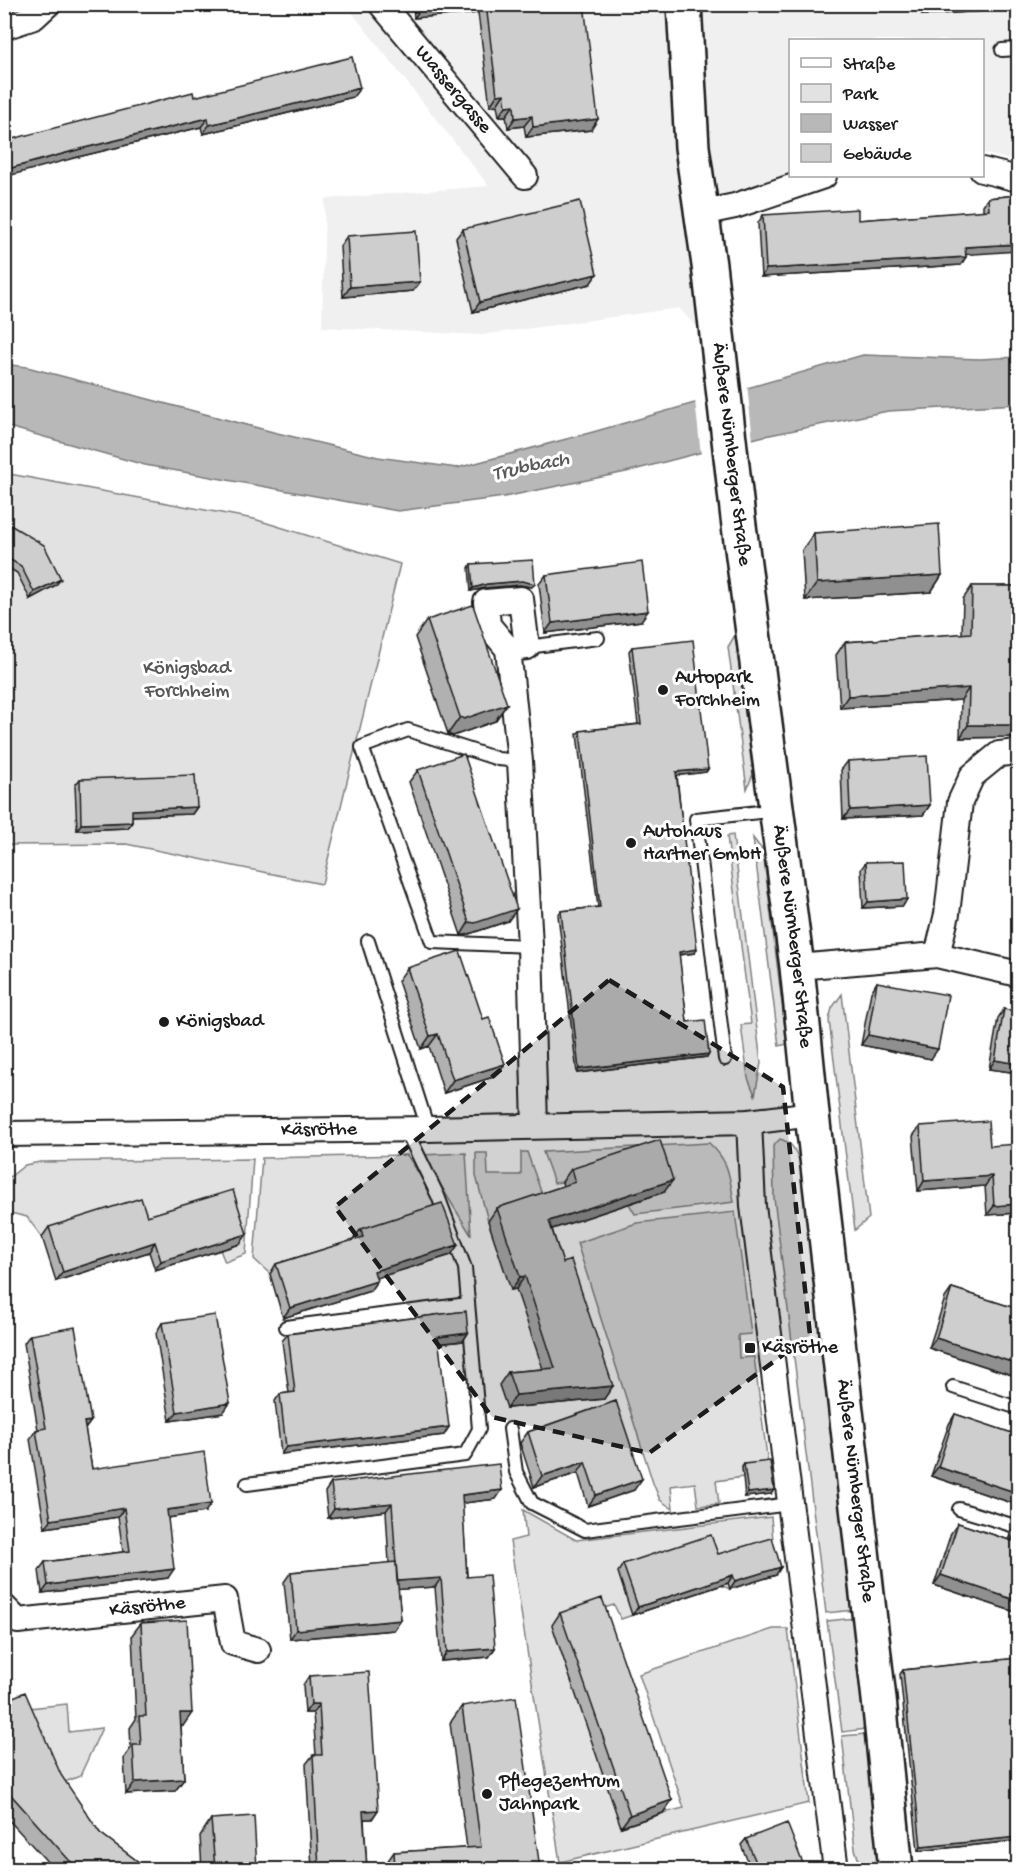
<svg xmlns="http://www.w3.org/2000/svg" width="1023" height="1874" font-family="'Gochi Hand',sans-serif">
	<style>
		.built { fill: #f0f0f0 }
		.green { fill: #e2e2e2; stroke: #7f7f7f; stroke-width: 1.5 }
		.water { fill: #b8b8b8; stroke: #7a7a7a; stroke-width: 1.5 }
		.pier { fill: #fff }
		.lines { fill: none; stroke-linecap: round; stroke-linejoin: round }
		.lane-casing { stroke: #1c1c1c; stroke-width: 16 }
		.street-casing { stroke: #1c1c1c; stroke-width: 28 }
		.secondary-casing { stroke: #1c1c1c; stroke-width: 38 }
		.lane { stroke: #fff; stroke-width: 12 }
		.street { stroke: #fff; stroke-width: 24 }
		.secondary { stroke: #fff; stroke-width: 33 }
		.wall { fill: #b1b1b1; stroke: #1c1c1c; stroke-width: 1.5 }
		.shaded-wall { fill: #909090; stroke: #1c1c1c; stroke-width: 1.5 }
		.building { fill: #cecece; stroke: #1c1c1c; stroke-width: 1.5 }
		.marked { fill: #1c1c1c; fill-opacity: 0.2; stroke: #1c1c1c; stroke-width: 4.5; stroke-dasharray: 12 8; stroke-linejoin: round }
		.poi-dot { fill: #1c1c1c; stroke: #fff; stroke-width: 2 }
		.labels { text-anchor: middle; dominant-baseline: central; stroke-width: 6; stroke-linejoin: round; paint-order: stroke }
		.street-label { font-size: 20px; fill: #1c1c1c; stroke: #fff }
		.park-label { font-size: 20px; fill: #575757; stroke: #fff }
		.poi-label { font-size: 20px; fill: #1c1c1c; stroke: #fff; text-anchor: start }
		.water-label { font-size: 21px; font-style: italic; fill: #5a5a5a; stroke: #fff }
	</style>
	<rect width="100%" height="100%" fill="#fff"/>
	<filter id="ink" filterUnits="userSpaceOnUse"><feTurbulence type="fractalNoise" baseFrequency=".0167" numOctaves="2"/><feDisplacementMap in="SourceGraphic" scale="12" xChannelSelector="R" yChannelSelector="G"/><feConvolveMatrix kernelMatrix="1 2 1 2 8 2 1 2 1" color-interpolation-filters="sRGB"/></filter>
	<g filter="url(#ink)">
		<path class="built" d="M5 5H73L34 32 5 41Z
			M346 5H1018V162L983 153 982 40H790V176L699 208 718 351 679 308 481 335 322 327 325 199 489 186Z"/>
		<path class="green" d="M4 473 254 519 400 564 322 884 126 844 5 845Z
			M735 635 753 774 747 789 728 647Z
			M733 835 761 1063 755 1095 748 1078 741 1025 751 1024 727 836Z
			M753 838 763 851 787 1044 779 1046Z
			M842 994 869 1218 855 1230 829 1020 832 1008Z
			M780 1139C793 1143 795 1150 800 1162L854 1610 826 1613 774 1198 773 1146Z
			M709 1143C730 1162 729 1176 734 1202L635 1214 629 1204 663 1192 562 1182 554 1183 543 1152Z
			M521 1152H527L544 1200 488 1221 476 1176V1153H487L488 1175H521Z
			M466 1153 471 1235 422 1155Z
			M407 1155 436 1200 438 1213 357 1247 270 1274 254 1259 262 1158Z
			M253 1159 246 1254 225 1262 220 1250 240 1244 141 1226 134 1207 42 1237 27 1217 6 1212V1180L25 1165 40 1162Z
			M735 1212 751 1334 738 1335 739 1358 754 1357 768 1464 742 1467 743 1477 716 1481 719 1504 698 1506 695 1483 671 1486 673 1509 660 1500 653 1483 577 1243 637 1223Z
			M523 1510 576 1540 771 1517 776 1575 730 1589 720 1585 621 1619 614 1605 594 1611 622 1827 663 1813 684 1808 639 1674 773 1629H788L809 1803 560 1862 510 1541 526 1537Z
			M855 1618 866 1729 842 1732 827 1621Z
			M67 1704 69 1732 102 1728 80 1776 65 1782 53 1780 29 1708Z
			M866 1734 878 1857 873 1869H868L858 1858 855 1849 842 1736Z"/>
		<path class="water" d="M863 355 980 359 1018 357V404L888 411 760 437 626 472 504 497 398 511 145 465 5 426 4 364 27 367 273 432 378 457 457 468 593 432Z"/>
		<path class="pier" d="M747 385 753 441 701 455 695 400Z"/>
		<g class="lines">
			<defs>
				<path id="lane" d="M1002 50 1018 49
					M527 647 598 638
					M520 761 498 759 408 730 362 747 432 942 530 946
					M368 941 428 1129
					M725 1059 696 819 777 810
					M286 1327 468 1304
					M953 1387 1018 1408
					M510 1429 516 1472 532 1503 585 1530 790 1504
					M247 1484 465 1455 479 1429 465 1268 438 1196 406 1130
					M959 1509 1018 1527"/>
				<g id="street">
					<path id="s1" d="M381 4 525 176"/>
					<path d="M4 27 34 17 48 4"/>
					<path d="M982 170 1018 179"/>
					<path d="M701 213 735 206 824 176"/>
					<path d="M508 649 527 647 521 599 486 602 488 625 508 649 520 761 530 946 535 1126"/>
					<path d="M937 955 947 914 960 802 972 776 999 754 1018 752"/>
					<path d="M797 967 937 955 1018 974"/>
					<path d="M749 1122 753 1206 836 1870"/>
					<path id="s2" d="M4 1134 428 1129 749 1122 812 1114"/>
					<path id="s3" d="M4 1607 18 1621 225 1599 233 1643 258 1650"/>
				</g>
				<g id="secondary">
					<path id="s4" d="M684 4 692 147 709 265 738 518 797 967 812 1114 879 1699 896 1870"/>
				</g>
			</defs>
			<use href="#lane" class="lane-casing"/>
			<use href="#street" class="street-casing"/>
			<use href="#secondary" class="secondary-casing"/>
			<use href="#lane" class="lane"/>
			<use href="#street" class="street"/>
			<use href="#secondary" class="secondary"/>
		</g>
		<path class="wall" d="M413 4H584L591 130 526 137 524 126 508 128 506 116H499L497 105 490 106 478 13 414 18Z
			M921 4H1018V9L922 15Z
			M194 97H353L203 134 201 127 78 157Z
			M1018 195 966 254 961 265 761 277 758 223 763 215 858 220 983 211V205L988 198Z
			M463 229 590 284 473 312 456 238Z
			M347 236 420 282 413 291 343 297 340 246Z
			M4 523 56 585 30 599 17 573 4 565Z
			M814 533 942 575 931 592 805 600 802 550Z
			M471 564 532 587 520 585 485 588 471 591 469 568Z
			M546 575 641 621 545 633 539 584Z
			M972 586H1018V730L1014 737 960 738 961 700 840 708 836 655 845 642 962 634 963 599Z
			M427 620 507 704 495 721 453 736 448 734 415 637Z
			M632 647 708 769 706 772 677 775 695 953 679 955 687 1022 709 1054 707 1057 577 1073 558 915 561 911 598 907 577 734 580 731 638 724 629 651Z
			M848 761 930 805 923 815 843 819 841 770Z
			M418 770 508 921 466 935H461L409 782Z
			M80 779 197 807 192 814 132 816V822L128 828 77 830 75 785Z
			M866 862 907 899 903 906 863 908 861 869Z
			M407 968 483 1019 505 1064 496 1076 444 1093 429 1046 421 1049 398 981Z
			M877 982 931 1059 861 1045 871 992Z
			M1004 1009 1018 1012V1073L989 1069 998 1018Z
			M920 1126 990 1146 1018 1213 987 1215 985 1186 918 1191 913 1136Z
			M571 1169 664 1192 552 1229 604 1399 507 1408 499 1385 508 1372 543 1369 516 1289 511 1290 488 1221 497 1208 563 1186 562 1182Z
			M147 1216 240 1244 155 1270 149 1252 56 1281 42 1237 49 1227Z
			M361 1229 451 1255 376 1278 370 1291 283 1318 270 1274 276 1264 354 1240V1238Z
			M952 1288 1018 1309V1377L929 1348 945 1298Z
			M162 1323 223 1413 170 1421 156 1333Z
			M468 1333 463 1341 439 1344 444 1435 281 1454 275 1401 280 1394 289 1393 282 1341 288 1334Z
			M30 1335 91 1421 85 1429 92 1469 205 1512 168 1518V1578L42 1593 39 1570 45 1562 123 1552 118 1517 45 1528 30 1439 36 1430H38L24 1343Z
			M616 1401 634 1490 588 1506 578 1473 534 1487 520 1443 528 1432Z
			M955 1414 1018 1435V1519L1015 1517 1018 1505 931 1476 949 1424Z
			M744 1464 771 1494 745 1497 742 1467Z
			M331 1483 496 1499 462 1503 467 1577 495 1648 489 1657 441 1661 435 1587 398 1589 401 1620 394 1630 290 1639 284 1582 291 1572 389 1563 386 1511 328 1518 325 1492Z
			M958 1523 1009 1540 1010 1533 1017 1524 1018 1613 934 1585 951 1533Z
			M718 1554 776 1575 730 1589 728 1583 632 1615 618 1572 623 1564Z
			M560 1613 672 1800 663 1813 621 1827 552 1625Z
			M141 1623 183 1726H181L184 1779 175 1791 126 1794 124 1758 131 1748 130 1728 136 1719 132 1635Z
			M1018 1658V1865L1013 1866 1014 1841 918 1851 900 1674 903 1670Z
			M309 1676 378 1810 372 1819H364L367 1869H312L306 1764 313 1755H316L313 1713H305L303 1685Z
			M4 1701 100 1833 148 1869H54L4 1815Z
			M462 1706 540 1869H382L394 1852 467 1848 450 1723Z
			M211 1819 257 1869H202L200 1836Z
			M746 1839 805 1869H751L741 1845Z"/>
		<path class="shaded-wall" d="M458 4H484L478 13 414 18 422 7Z
			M1018 6V9L922 15 924 12Z
			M360 88 353 97 203 134 209 125Z
			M504 94 497 105 490 106 497 95Z
			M514 105 506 116H499L506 106Z
			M532 116 524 126 508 128 515 118Z
			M208 118 201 127 78 157 4 177V170L84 148Z
			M598 119 591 130 526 137 533 127Z
			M1018 244V251L960 255 965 247Z
			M966 257 961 265 761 277 766 269Z
			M597 274 590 284 473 312 480 302Z
			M420 282 413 291 343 297 350 287Z
			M942 575 931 592 805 600 817 583Z
			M61 579 56 585 30 599 34 592Z
			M522 581 535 584 532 587 520 585 485 588 471 591 473 588 487 584Z
			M648 611 641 621 545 633 552 623Z
			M969 688 961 700 840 708 848 696Z
			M507 704 495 721 453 736 448 734 460 717Z
			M968 725H1018V730L1014 737 960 738Z
			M708 769 706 772 674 776 676 772Z
			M930 805 923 815 843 819 850 810Z
			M197 807 192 814 128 816 132 810Z
			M132 822 128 828 77 830 81 824Z
			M907 899 903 906 863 908 868 902Z
			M517 909 508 921 466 935H461L469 922Z
			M697 949 695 953 676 955 679 952Z
			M438 1034 429 1046 421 1049 430 1036Z
			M868 1035 938 1049 931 1059 861 1045Z
			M709 1054 707 1057 577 1073 579 1069Z
			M995 1060 1018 1064V1073L989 1069Z
			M505 1064 496 1076 444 1093 453 1080Z
			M992 1176 985 1186 918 1191 924 1181Z
			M673 1180 664 1192 540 1233 549 1221Z
			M1018 1204V1213L987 1215 994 1206Z
			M247 1234 240 1244 155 1270 161 1261Z
			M155 1242 149 1252 56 1281 63 1272Z
			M458 1245 451 1255 367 1281 374 1271Z
			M525 1276 516 1289 511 1290 520 1277Z
			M377 1281 370 1291 283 1318 290 1308Z
			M468 1333 463 1341 433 1344 438 1337Z
			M936 1338 1018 1364V1377L929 1348Z
			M613 1386 604 1399 507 1408 516 1395Z
			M230 1403 223 1413 170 1421 177 1412Z
			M91 1421 85 1429 84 1422Z
			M449 1427 444 1435 281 1454 286 1447Z
			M585 1462 578 1473 534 1487 542 1476Z
			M938 1467 1018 1493V1505L931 1476Z
			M642 1479 634 1490 588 1506 596 1495Z
			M502 1490 496 1499 456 1504 462 1495Z
			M774 1490 771 1494 745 1497 748 1493Z
			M392 1503 386 1511 328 1518 334 1509Z
			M211 1504 205 1512 161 1519 167 1510Z
			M124 1508 118 1517 45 1528 51 1520Z
			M1018 1512V1519L1015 1517Z
			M781 1567 776 1575 730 1589 735 1581Z
			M174 1569 168 1578 42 1593 48 1585Z
			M733 1575 728 1583 632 1615 638 1607Z
			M941 1575 1018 1601V1613L934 1585Z
			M441 1578 435 1587 391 1590 397 1581Z
			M401 1620 394 1630 290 1639 296 1630Z
			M495 1648 489 1657 441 1661 447 1652Z
			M311 1704H319L313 1713H305Z
			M180 1713H192L183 1726H171Z
			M184 1779 175 1791 126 1794 135 1782Z
			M672 1800 663 1813 621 1827 630 1815Z
			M378 1810 372 1819H357L363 1811Z
			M1017 1837 1014 1841 918 1851 921 1847Z
			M1018 1861V1865L1013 1866 1016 1862Z"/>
		<path class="building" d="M421 4H458L422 7Z
			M486 4H584L598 119 533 127 532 116 515 118 514 105 506 106 504 94 497 95Z
			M924 4H1018V6L924 12Z
			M352 57 360 88 209 125 208 118 84 148 4 170V141L193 92 194 97Z
			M1018 195V244L965 247 966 257 766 269 763 215 858 209V220L989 210 988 198Z
			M580 201 597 274 480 302 463 229Z
			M416 231 420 282 350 287 347 236Z
			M4 523H7L44 545 61 579 34 592 21 566 4 556Z
			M939 524 942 575 817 583 814 533Z
			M533 560 535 584 522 581 487 584 473 588 471 564Z
			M642 562 648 611 552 623 546 575Z
			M972 586H1018V725H968L969 688 848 696 845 642 971 633Z
			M473 605 507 704 464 719 460 717 427 620Z
			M693 640 708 769 676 772 697 949 679 952 687 1022 705 1020 709 1054 579 1069 561 911 600 907 580 731 641 724 632 647Z
			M464 754 517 909 475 923 469 922 418 770Z
			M927 756 930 805 850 810 848 761Z
			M195 775 197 807 132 810V822L81 824 80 779Z
			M905 861 907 899 868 902 866 862Z
			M460 951 483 1019 489 1017 505 1064 453 1080 438 1034 430 1036 407 968Z
			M877 982 948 995 938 1049 868 1035Z
			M1004 1009 1018 1012V1064L995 1060Z
			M988 1121 990 1146 1018 1144V1204L994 1206 992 1176 924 1181 920 1126Z
			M660 1140 673 1180 549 1221 563 1263 571 1260 613 1386 516 1395 508 1372 555 1368 525 1276 520 1277 497 1208 575 1182 571 1169Z
			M233 1190 247 1234 161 1261 155 1242 63 1272 49 1227 141 1198 147 1216Z
			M442 1203 458 1245 374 1271 377 1281 290 1308 276 1264 363 1237 361 1229Z
			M952 1288 1018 1309V1364L936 1338Z
			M466 1311 468 1333 438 1337 449 1427 286 1447 280 1394 295 1392 288 1334Z
			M215 1315 230 1403 177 1412 162 1323Z
			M75 1327 91 1421 84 1422 92 1469 204 1452 211 1504 167 1510 174 1569 48 1585 45 1562 130 1551 124 1508 51 1520 36 1430 46 1428 30 1335Z
			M616 1401 642 1479 596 1495 585 1462 542 1476 528 1432Z
			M955 1414 1018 1435V1493L938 1467Z
			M770 1461 774 1490 748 1493 744 1464Z
			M499 1464 502 1490 462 1495 467 1577 489 1575 495 1648 447 1652 441 1578 397 1581 392 1503 334 1509 331 1483Z
			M958 1523 1012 1541 1017 1524H1018V1601L941 1575Z
			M711 1535 718 1554 772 1538 781 1567 735 1581 733 1575 638 1607 623 1564Z
			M396 1562 401 1620 296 1630 291 1572Z
			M602 1598 672 1800 630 1815 560 1613Z
			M187 1620 192 1713H180L184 1779 135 1782 133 1745H141L139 1716H146L141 1623Z
			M1018 1658V1861L1016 1862 1017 1837 921 1847 903 1670Z
			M369 1672 378 1810 363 1811 367 1869H319L313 1755H322L319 1704H311L309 1676Z
			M25 1692 61 1775 100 1833 148 1869H80L69 1860 12 1796 4 1779V1701Z
			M516 1697 540 1869H395L394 1852 481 1847 462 1706Z
			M254 1816 257 1869H215L211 1819Z
			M787 1823 805 1869H759L746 1839Z"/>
	</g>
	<path class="marked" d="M609 980 783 1087 810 1335 649 1453 492 1417 335 1207Z"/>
	<g class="poi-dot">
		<circle cx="663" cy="690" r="6"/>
		<circle cx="631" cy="843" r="6"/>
		<circle cx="164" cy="1022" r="6"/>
		<rect x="744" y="1342" width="12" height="12" rx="3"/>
		<circle cx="487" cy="1794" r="6"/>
	</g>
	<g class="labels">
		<g class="street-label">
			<text stroke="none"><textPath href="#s1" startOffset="112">Wassergasse</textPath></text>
			<text stroke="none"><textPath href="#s4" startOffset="453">Äußere Nürnberger Straße</textPath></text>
			<text stroke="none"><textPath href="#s4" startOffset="939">Äußere Nürnberger Straße</textPath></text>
			<text stroke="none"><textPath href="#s2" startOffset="315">Käsröthe</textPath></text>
			<text stroke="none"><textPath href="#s4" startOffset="1497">Äußere Nürnberger Straße</textPath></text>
			<text stroke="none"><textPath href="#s3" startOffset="150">Käsröthe</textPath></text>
		</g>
		<g class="park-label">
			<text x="187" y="669">Königsbad<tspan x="187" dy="23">Forchheim</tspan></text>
		</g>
		<g class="poi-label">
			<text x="675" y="678">Autopark<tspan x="675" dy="23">Forchheim</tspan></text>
			<text x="643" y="832">Autohaus<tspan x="643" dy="23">Hartner GmbH</tspan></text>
			<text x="176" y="1022">Königsbad</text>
			<text x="762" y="1348">Käsröthe</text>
			<text x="499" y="1782">Pflegezentrum<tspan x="499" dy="23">Jahnpark</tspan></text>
		</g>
		<g class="water-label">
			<text transform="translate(531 468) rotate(-12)">Trubbach</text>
		</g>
	</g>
	<rect width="1023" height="1874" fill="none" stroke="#fff" stroke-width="24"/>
	<rect x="12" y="12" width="999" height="1850" fill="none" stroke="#1c1c1c" stroke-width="2" filter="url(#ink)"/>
	<rect x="789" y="39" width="195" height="138" fill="#ffffff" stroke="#a4a4a4" stroke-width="1.5"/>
	<rect x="801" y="58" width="30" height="9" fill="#ffffff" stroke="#a4a4a4" stroke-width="1.5"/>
	<text x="843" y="69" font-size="18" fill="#1c1c1c">Straße</text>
	<rect x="801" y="84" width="30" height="18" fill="#e2e2e2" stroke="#a4a4a4" stroke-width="1.5"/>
	<text x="843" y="99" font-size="18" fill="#1c1c1c">Park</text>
	<rect x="801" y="114" width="30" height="18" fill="#b8b8b8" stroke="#a4a4a4" stroke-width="1.5"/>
	<text x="843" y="129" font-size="18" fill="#1c1c1c">Wasser</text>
	<rect x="801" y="144" width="30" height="18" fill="#cecece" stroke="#a4a4a4" stroke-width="1.5"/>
	<text x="843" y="159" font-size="18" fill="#1c1c1c">Gebäude</text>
</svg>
